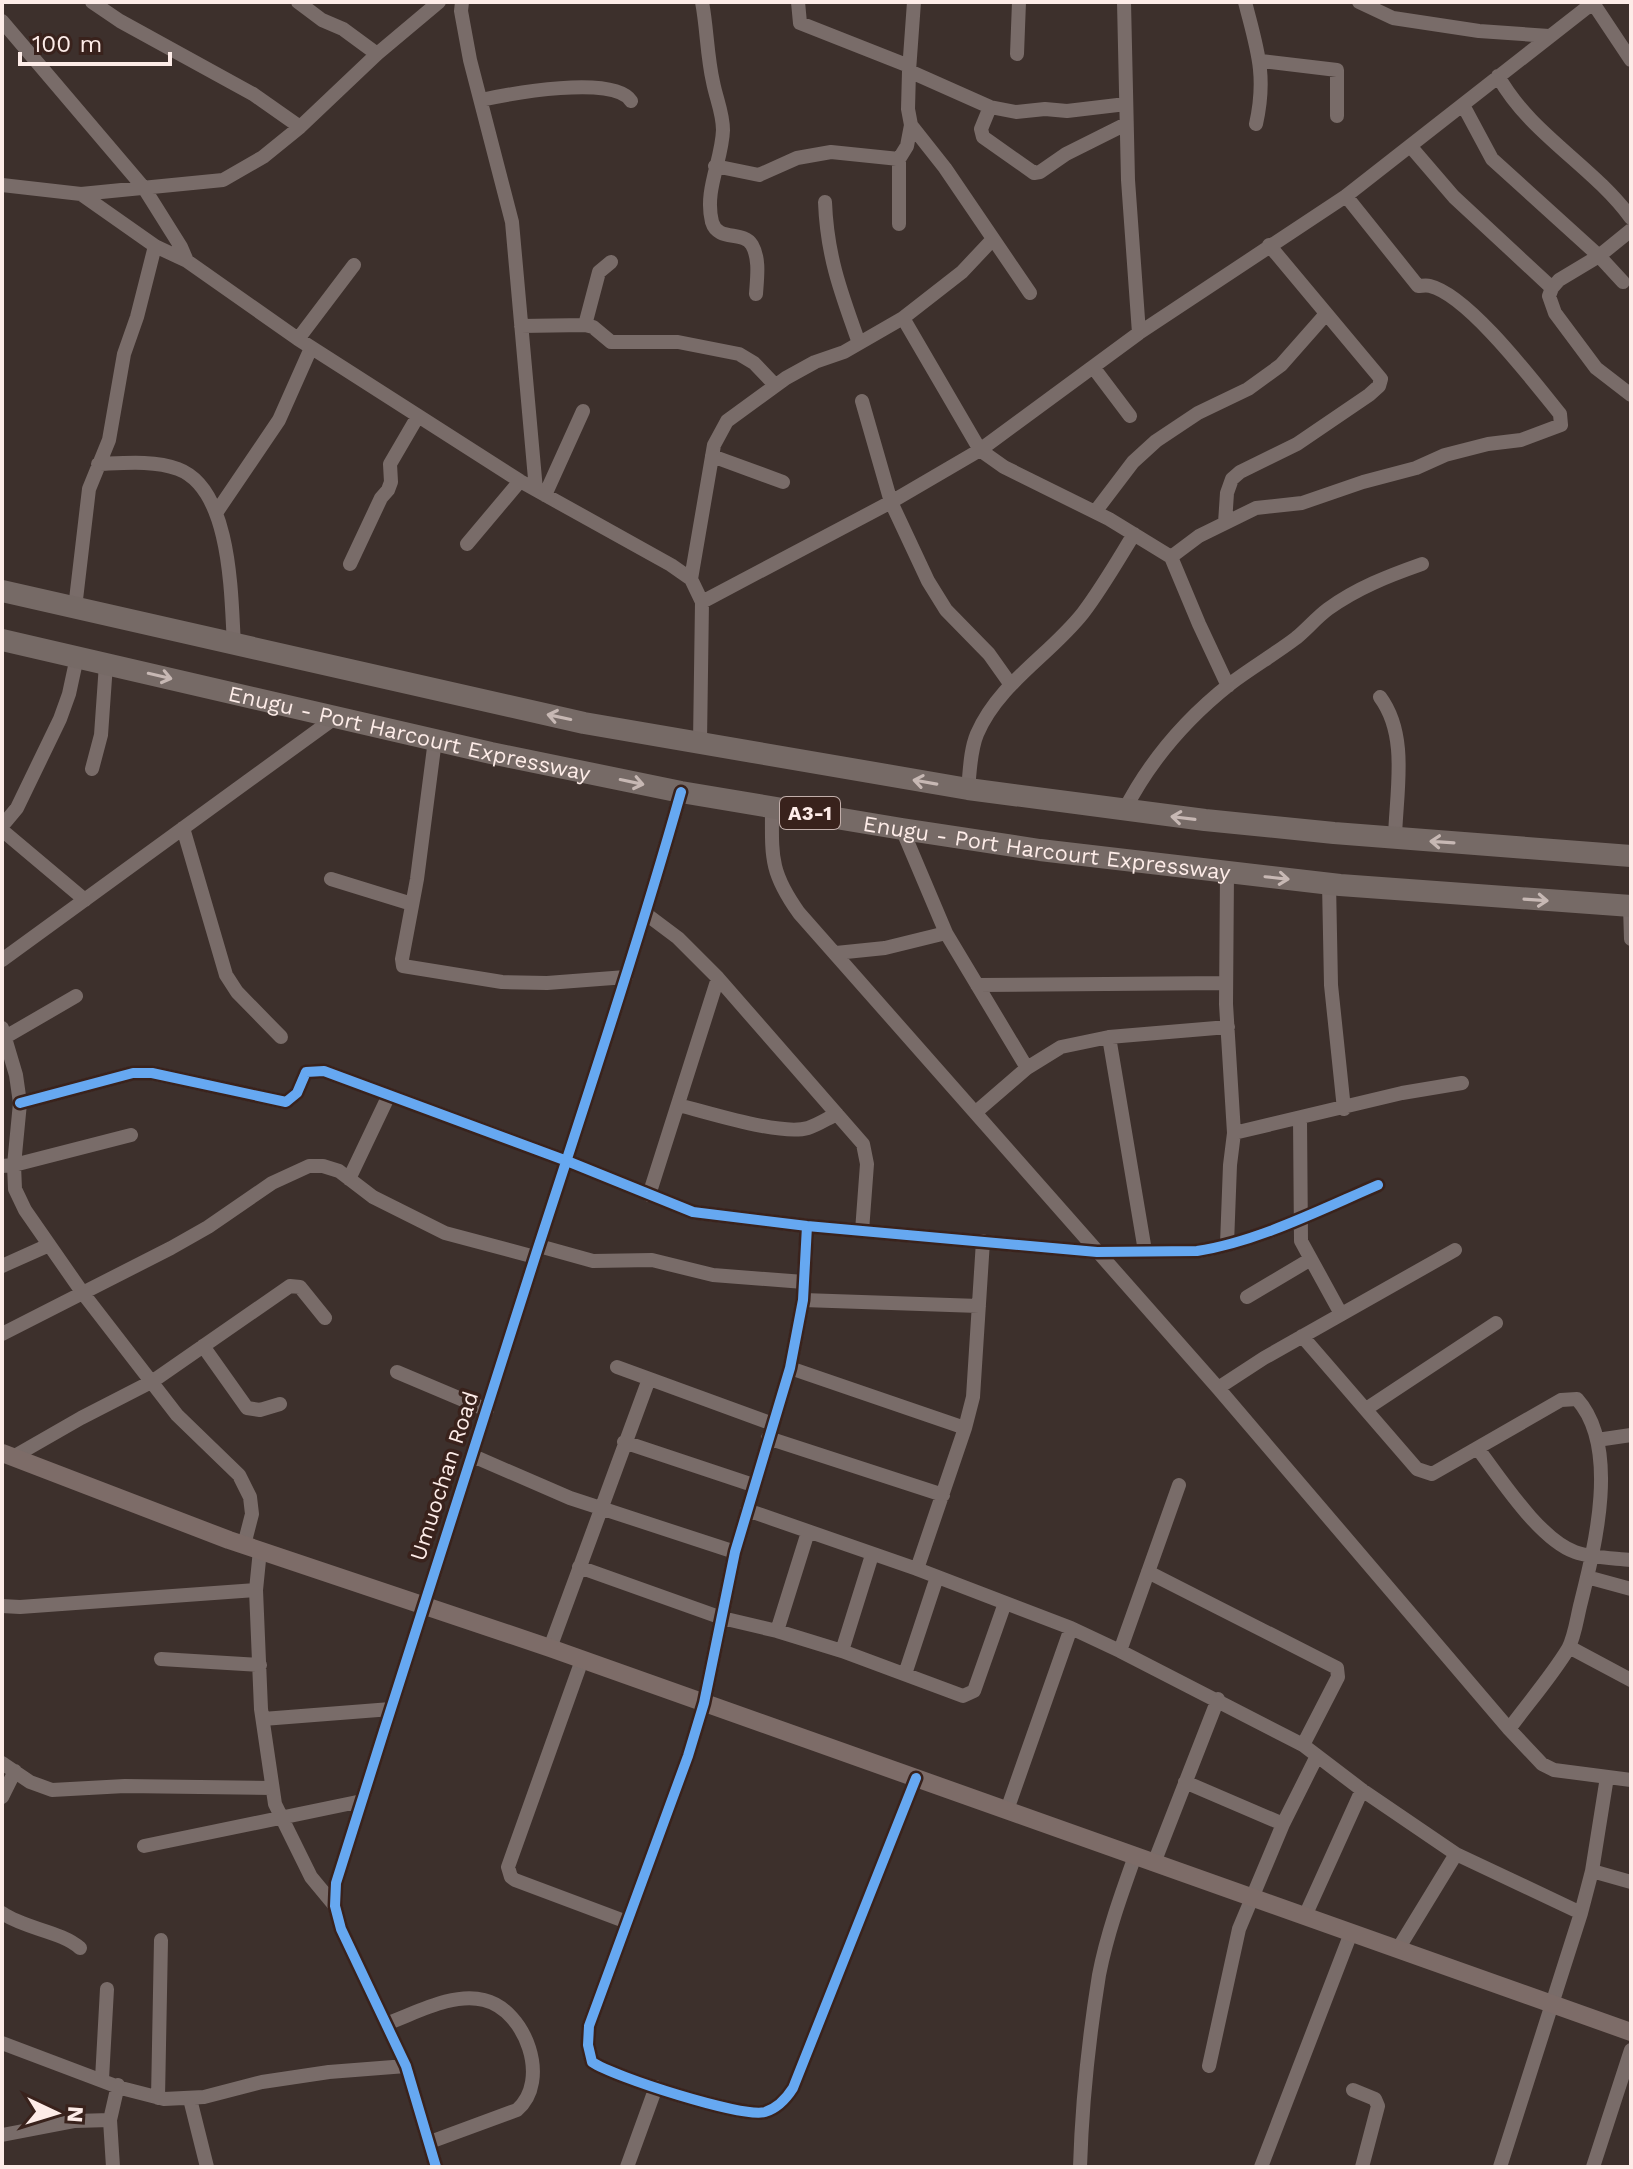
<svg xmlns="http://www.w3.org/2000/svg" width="1633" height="2169" font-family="'Work Sans',sans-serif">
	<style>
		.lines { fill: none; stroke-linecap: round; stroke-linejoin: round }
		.minor { stroke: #796c69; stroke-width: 14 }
		.major { stroke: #7d6c68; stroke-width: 18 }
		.highway { stroke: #766a66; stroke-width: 22 }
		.cycleway-casing { stroke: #39221c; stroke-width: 15 }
		.cycleway { stroke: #66a8f1; stroke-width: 10 }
		.oneway { stroke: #c7b8b4 }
		.labels { text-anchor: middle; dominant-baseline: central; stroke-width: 7; stroke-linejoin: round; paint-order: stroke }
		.shield { fill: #39221c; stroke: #c2afab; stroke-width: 2 }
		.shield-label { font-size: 20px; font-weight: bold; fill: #fdece8 }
		.street-label { font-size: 22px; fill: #fdece8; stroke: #39221c }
	</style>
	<rect width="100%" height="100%" fill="#3d302c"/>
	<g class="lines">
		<path class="minor" d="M92 2 120 21 253 94 300 127
			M298 2 322 20 343 29 377 54
			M462 2 461 11 470 60 512 222 536 490
			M702 2C707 28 707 56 713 82 716 98 723 113 723 130 722 161 704 190 712 222 718 242 743 230 752 245 760 259 757 278 756 294
			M798 2 800 23 909 66
			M914 2 909 71 908 109 911 125 945 168 1030 293
			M1124 2 1128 180 1139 333
			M1245 2C1257 49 1267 75 1256 124
			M1359 2 1393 18 1479 31 1549 36
			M1593 3 1631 60
			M2 21 144 188 181 247 187 261
			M1017 54 1019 2
			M1261 61 1337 70V116
			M909 71 990 107 1016 112 1045 109 1067 111 1126 104
			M1498 76C1530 134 1592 165 1631 218
			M481 100C509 94 614 74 631 101
			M1463 105 1492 159 1599 256 1623 282
			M990 107 981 129 983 137 1034 173 1040 172 1066 154 1126 124
			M1411 147 1454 197 1552 288
			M715 166 759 175 797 158 831 152 899 159
			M2 185 81 194 223 180 263 157 300 127 377 54 439 2
			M81 194 155 246 187 261 298 339 520 481 671 565 691 579 702 602 700 742
			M825 202C827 256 841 293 859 343
			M899 224V159L907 146 911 125
			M1631 230 1599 256 1559 280 1552 288 1549 296 1555 313 1596 368 1631 395
			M903 318 980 450 1004 467 1109 519 1171 557 1199 624 1228 686
			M585 325 599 272 611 262
			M521 326 585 325 593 327 611 342H678L739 354 754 363 775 385
			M298 339 354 265
			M1093 367 1130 416
			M862 401 891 502 928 581 946 610 989 654 1011 685
			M712 456 783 482
			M98 464C124 463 154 460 178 469 232 489 231 597 234 645
			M545 495 583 411
			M1095 512 1133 462 1156 441 1198 413 1248 389 1281 365 1326 314
			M216 513 279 420 311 348
			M1225 523 1227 493 1232 479 1240 472 1297 444 1369 395 1379 386 1381 379 1269 245
			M467 544 520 481
			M1171 557 1199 536 1256 508 1302 503 1363 482 1416 468 1445 455 1488 444 1521 440 1561 425 1560 414C1534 382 1468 295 1430 286 1426 285 1422 286 1418 286L1346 196
			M350 564 381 498 388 490 391 482 390 464 418 416
			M691 579 714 445 727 421 786 378 815 362 844 352 903 318 962 272 993 239
			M702 602 891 502 980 450 1139 333 1346 196 1594 2
			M75 608 89 489 109 440 124 354 137 317 155 246
			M77 657 69 694 60 719 17 808 2 826 3 831 85 900
			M1380 697C1409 736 1396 792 1395 838
			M435 740 417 879 402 959 403 966 502 982 547 983 626 977
			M92 769 101 735 106 664
			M968 789C970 771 970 751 977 734 999 683 1050 655 1083 613 1102 588 1118 560 1134 534
			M772 806C772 856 769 871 799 913L1218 1388 1509 1729 1542 1764 1554 1770 1631 1780
			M1124 811C1149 762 1187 718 1230 684 1251 668 1275 654 1296 638 1307 629 1316 618 1328 609 1357 588 1388 576 1422 564
			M183 828 226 975 237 992 281 1037
			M902 829 946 933 1027 1068
			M1227 873 1226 1004 1234 1133 1230 1165 1227 1244
			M331 879 412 904
			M1329 883 1331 985 1344 1109
			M1630 906 1631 939
			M646 914 678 938 718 978 863 1144 867 1164 862 1231
			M836 953 885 948 946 933
			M2 960 336 717
			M977 985 1226 983
			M2 1028 16 1075 20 1103 14 1165 15 1189 25 1210 82 1292 177 1415 239 1475 250 1497 252 1514 244 1545
			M1109 1037 1145 1251
			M2 1039 76 996
			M20 1103 133 1073H152L286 1102 297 1093 306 1072 324 1071 567 1161 693 1212 807 1226 1097 1252 1197 1251C1257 1242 1322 1209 1378 1185
			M678 1105C708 1112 780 1136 808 1128 818 1125 828 1118 837 1114
			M976 1112 1027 1068 1061 1047 1109 1037 1228 1027
			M1300 1119 1301 1241 1341 1314
			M1234 1133 1402 1093 1462 1083
			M2 1166 14 1165 131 1135
			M349 1179 389 1095
			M649 1195 718 978
			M807 1226 803 1300 790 1368 735 1552 704 1703 688 1756 589 2026 588 2045 592 2062C614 2077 742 2118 765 2112 778 2108 786 2099 793 2088L916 1778
			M539 1246 593 1261 652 1260 713 1275 804 1282
			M2 1266 49 1245
			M1247 1297 1311 1259
			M803 1300 979 1306
			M2 1334 171 1248 208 1227 272 1183 309 1166H323L339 1171 373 1197 445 1233 535 1257
			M1302 1336 1417 1469 1432 1474 1561 1400 1577 1399C1620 1447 1595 1546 1581 1602 1577 1617 1575 1636 1568 1649 1551 1677 1528 1703 1509 1729
			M203 1346 247 1408 260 1410 280 1404
			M617 1367 773 1424
			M790 1368 965 1428
			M397 1372 487 1410
			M1218 1388 1264 1358 1455 1250
			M1366 1409 1496 1323
			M768 1438 943 1495
			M1597 1440 1631 1435
			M624 1442 753 1485
			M1478 1449C1501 1479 1539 1539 1575 1552 1592 1558 1613 1558 1631 1560
			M473 1456 570 1498 735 1552
			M13 1457 81 1418 153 1381 290 1286 300 1287 325 1318
			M747 1510 917 1569 1071 1628 1120 1651 1303 1745 1362 1790 1456 1854 1581 1913
			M260 1550 256 1590 261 1709 275 1804 311 1877 335 1906
			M579 1567 722 1618 777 1631 842 1651 963 1696 974 1691 1005 1603
			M917 1569 965 1428 973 1397 983 1241
			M1148 1572 1337 1668 1338 1677 1303 1745
			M1587 1577 1631 1589
			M2 1606 20 1607 256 1590
			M777 1631 808 1532
			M1569 1647 1631 1680
			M550 1648 649 1379
			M842 1651 872 1555
			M1120 1651 1179 1485
			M161 1659 260 1665
			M582 1660 508 1867 511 1877 515 1880 627 1922
			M905 1674 937 1577
			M263 1719 391 1709
			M2 1763 30 1782 52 1790 125 1786 272 1788
			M1185 1782 1283 1824
			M2 1797 15 1771
			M1007 1810 1071 1628
			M144 1846 362 1801
			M1154 1863 1218 1699
			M1592 1871 1631 1882
			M2 1913C25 1929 61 1931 80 1948
			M1305 1916 1362 1790
			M1398 1949 1456 1854
			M388 2023C416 2013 453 1992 484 2000 526 2010 551 2081 517 2110L430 2142
			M2 2043 121 2088 164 2099 204 2097 262 2082 329 2072 406 2066
			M1209 2066 1239 1929 1283 1824 1317 1756
			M102 2079 107 1989
			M1353 2090 1375 2099 1378 2106 1362 2167
			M158 2098 161 1940
			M190 2099 207 2167
			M2 2135 75 2121 110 2120
			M113 2167 110 2120 118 2085
			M436 2167 406 2066 341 1929 335 1906 336 1883C402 1673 469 1463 536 1254 586 1100 637 947 681 792
			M627 2167 656 2087
			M1080 2167C1082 2104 1089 2037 1099 1975 1107 1934 1121 1895 1135 1856
			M1261 2167 1351 1933
			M1500 2167 1581 1913 1592 1871 1607 1777
			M1593 2167 1631 2050"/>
		<path class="major" d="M2 1453 229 1540 550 1648 1631 2032"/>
		<g class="highway">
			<path d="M2 591 584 723 968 789 1205 820 1334 833 1631 856"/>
			<path id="s1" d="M2 640 491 753 681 792 902 829 1040 850 1340 885 1631 906"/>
		</g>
		<defs>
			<path id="cycleway" d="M20 1103 133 1073H152L286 1102 297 1093 306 1072 324 1071 567 1161 693 1212 807 1226 1097 1252 1197 1251C1257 1242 1322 1209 1378 1185
				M807 1226 803 1300 790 1368 735 1552 704 1703 688 1756 589 2026 588 2045 592 2062C614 2077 742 2118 765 2112 778 2108 786 2099 793 2088L916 1778
				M436 2167 406 2066 341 1929 335 1906 336 1883C402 1673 469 1463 536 1254 586 1100 637 947 681 792"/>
		</defs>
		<use href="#cycleway" class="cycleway-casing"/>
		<use href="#cycleway" class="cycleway"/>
	</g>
	<defs><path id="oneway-shaft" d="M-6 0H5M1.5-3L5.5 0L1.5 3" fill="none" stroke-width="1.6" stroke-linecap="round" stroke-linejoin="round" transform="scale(2)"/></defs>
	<g class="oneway">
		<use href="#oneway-shaft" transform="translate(160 676) rotate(13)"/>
		<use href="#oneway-shaft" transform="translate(559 717) rotate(-168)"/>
		<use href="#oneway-shaft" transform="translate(632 782) rotate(12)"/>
		<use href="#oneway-shaft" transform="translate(925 782) rotate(-170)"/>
		<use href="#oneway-shaft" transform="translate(1183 818) rotate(-173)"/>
		<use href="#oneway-shaft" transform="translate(1442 842) rotate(-176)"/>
		<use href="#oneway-shaft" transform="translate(1277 878) rotate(6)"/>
		<use href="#oneway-shaft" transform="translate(1536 900) rotate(4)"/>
	</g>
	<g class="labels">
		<rect class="shield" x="780" y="797" width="60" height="32" rx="6"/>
		<g class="shield-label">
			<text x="810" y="813">A3-1</text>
		</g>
		<g class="street-label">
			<text stroke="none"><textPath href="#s1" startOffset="418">Enugu - Port Harcourt Expressway</textPath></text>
			<text stroke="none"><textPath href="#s1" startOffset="1066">Enugu - Port Harcourt Expressway</textPath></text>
			<text transform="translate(444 1476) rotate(-72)">Umuochan Road</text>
		</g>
	</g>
	<rect width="1633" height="2169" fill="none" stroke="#fdece8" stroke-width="8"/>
	<g transform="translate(56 2113) rotate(94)" stroke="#39221c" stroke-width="6" paint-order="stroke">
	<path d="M0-6L14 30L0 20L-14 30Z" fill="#fdece8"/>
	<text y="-12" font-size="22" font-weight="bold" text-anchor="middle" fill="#fdece8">N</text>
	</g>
	<path d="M20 52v12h150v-12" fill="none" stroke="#fdece8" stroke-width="4"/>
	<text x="32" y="52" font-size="24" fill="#fdece8" stroke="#39221c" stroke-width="6" paint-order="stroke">100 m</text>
</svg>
